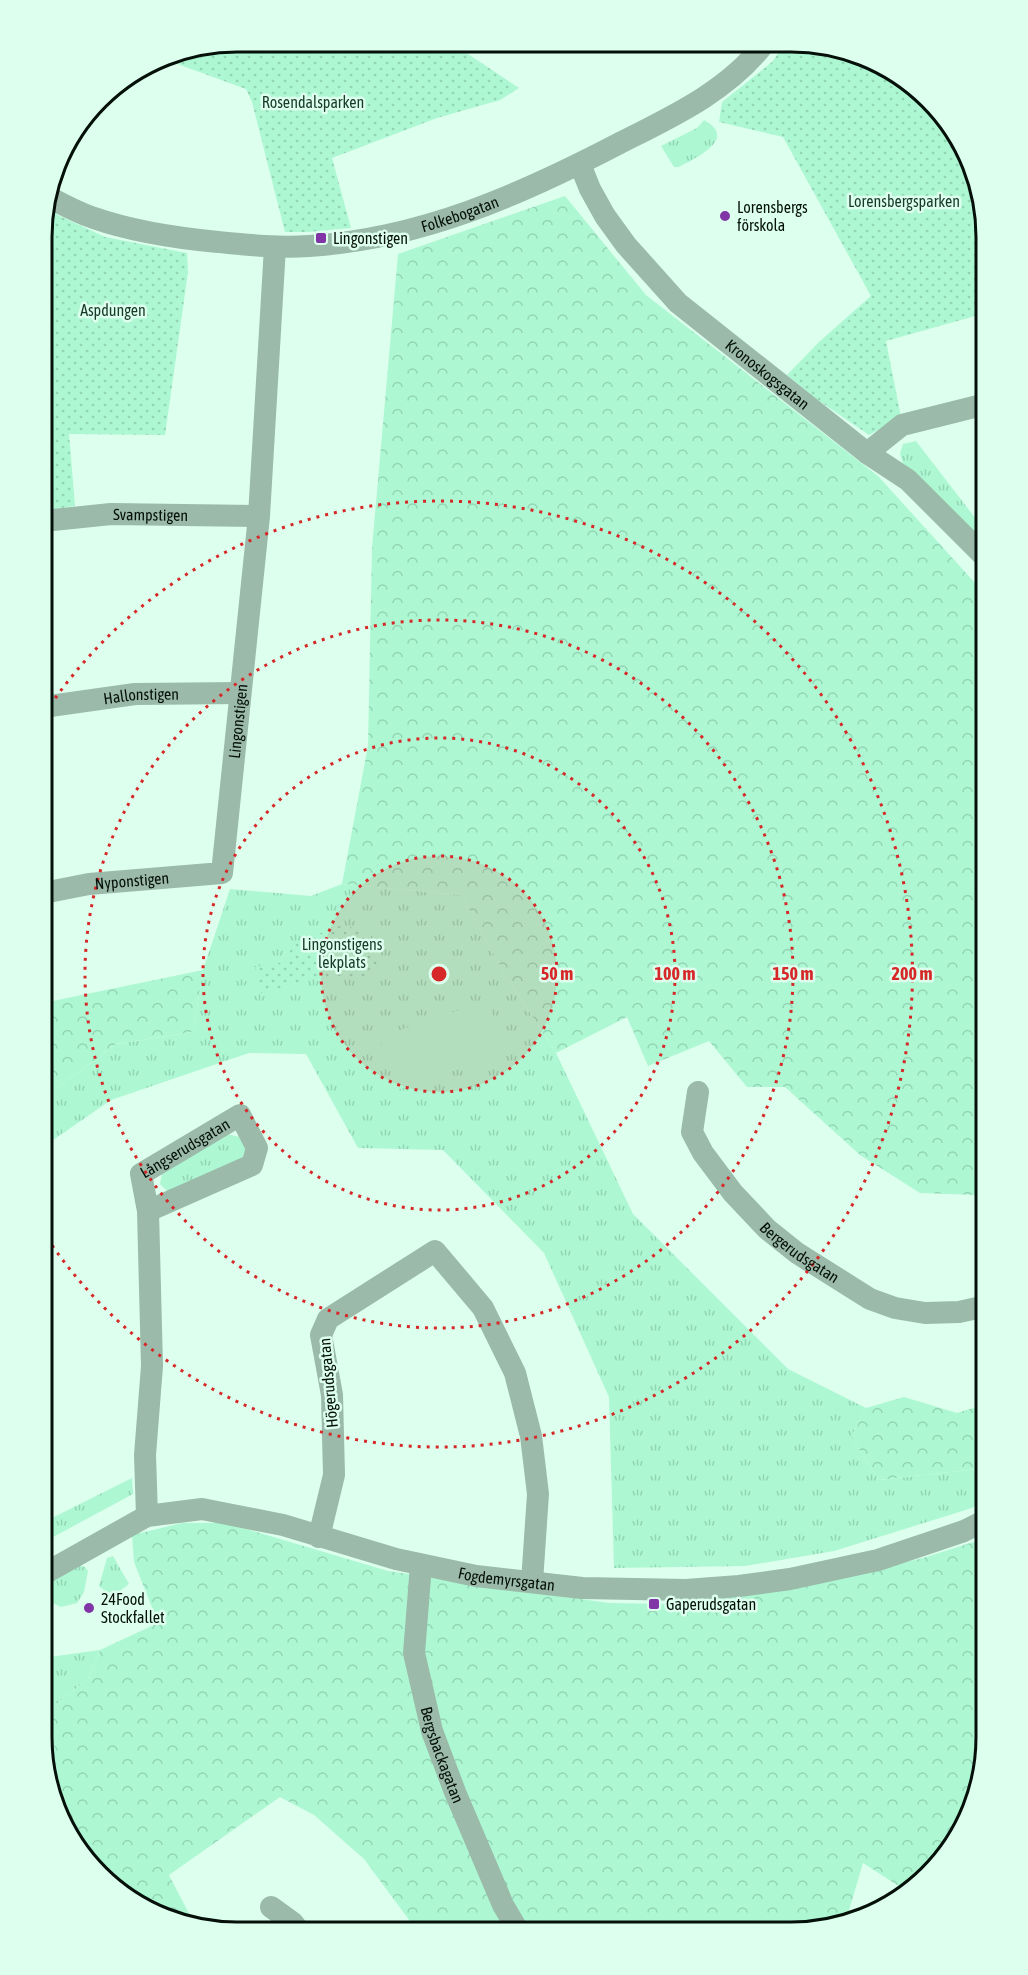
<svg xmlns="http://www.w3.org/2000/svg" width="1028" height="1975" font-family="'Asap Condensed',sans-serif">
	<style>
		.grass { fill: url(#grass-tufts) }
		.forest { fill: url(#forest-crowns) }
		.park { fill: url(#park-dots) }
		.garden { fill: #adf8d3 }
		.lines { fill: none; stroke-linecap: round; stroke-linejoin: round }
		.minor { stroke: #9bbaaa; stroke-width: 22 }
		.ring { fill: none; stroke: #d62828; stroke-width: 3; stroke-dasharray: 3 6 }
		.poi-dot { fill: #8134a6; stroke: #ddffed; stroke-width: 2 }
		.labels { text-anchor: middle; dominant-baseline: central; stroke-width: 5; stroke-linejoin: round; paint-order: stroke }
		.park-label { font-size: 16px; fill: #193a2b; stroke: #ddffed }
		.poi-label { font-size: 16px; fill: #05100a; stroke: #ddffed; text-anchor: start }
		.street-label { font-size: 16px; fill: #05100a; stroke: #ddffed }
		.rim { fill: none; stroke: #05100a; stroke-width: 3 }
		.centre { fill: #d62828; stroke: #ddffed; stroke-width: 3 }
		.ring-label { font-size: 18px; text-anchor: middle; font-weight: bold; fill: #d62828; stroke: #ddffed; stroke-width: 5; stroke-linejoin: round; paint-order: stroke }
	</style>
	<defs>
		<pattern id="grass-tufts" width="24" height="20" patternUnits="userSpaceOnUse" patternTransform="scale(1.5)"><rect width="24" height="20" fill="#adf8d3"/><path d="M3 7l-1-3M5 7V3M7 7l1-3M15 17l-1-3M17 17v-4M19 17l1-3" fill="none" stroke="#93d4b4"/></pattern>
		<pattern id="forest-crowns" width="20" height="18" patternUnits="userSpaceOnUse" patternTransform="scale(1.5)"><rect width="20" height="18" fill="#adf8d3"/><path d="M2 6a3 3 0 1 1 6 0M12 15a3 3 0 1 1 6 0" fill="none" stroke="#93d4b4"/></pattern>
		<pattern id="park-dots" width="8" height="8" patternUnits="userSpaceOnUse" patternTransform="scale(1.5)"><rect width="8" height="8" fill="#adf8d3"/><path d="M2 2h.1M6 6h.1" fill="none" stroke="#93d4b4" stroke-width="1.8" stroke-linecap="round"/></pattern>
	</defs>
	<rect width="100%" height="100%" fill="#ddffed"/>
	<path class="grass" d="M704 120C739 139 695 158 679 167H674L661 146 697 128Z
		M916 441 986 532V546L905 470 900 454 903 444Z
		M342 884 461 895 503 971 556 1053 633 1214 788 1369 866 1408 851 1437 879 1480 986 1468V1500L972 1508 834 1551 745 1566 614 1568 609 1397 544 1253 443 1150 358 1148 306 1054 249 1053 111 1100 43 1147V1098L116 1044 193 1032 203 970 230 889 311 896Z
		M227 1134 240 1137 246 1149 240 1163 168 1192 160 1184 162 1174Z
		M132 1478 133 1494 42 1543V1523Z
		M113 1556 129 1584 117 1593 106 1592 99 1586 107 1558Z
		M77 1565 85 1567 88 1571 84 1592 77 1603 61 1607 45 1599 44 1586Z
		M100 1650 89 1678 42 1716V1658Z"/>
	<path class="forest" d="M565 196 646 295 878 476 986 595V1189L976 1195 920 1193 860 1155 785 1087H747L709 1041 648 1066 627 1017 556 1053 503 971 461 895 342 884 368 746 372 548 398 254Z
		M203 970 193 1032 116 1044 43 1098V1003Z
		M904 1397 957 1413 986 1404V1468L879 1480 851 1437 866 1408Z
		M182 1523H226L388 1571 609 1603 668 1604 807 1586 923 1558 986 1538V1751L971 1812 945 1857 908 1892 863 1863 845 1924 808 1930 764 1928 740 1933 418 1932 364 1859 314 1815 280 1797 169 1875 196 1927 151 1913 109 1885 52 1800 42 1738V1716L89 1678 100 1650 158 1623 134 1562 132 1535Z"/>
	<path class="park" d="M237 42 458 43 468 54 519 88 500 100 437 118 332 158 351 228 308 232H285L252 102 246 89 161 58Z
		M784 45 829 46 914 88V98L925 99 976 175 986 237V313L886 341 901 417 869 435 815 398 787 375 819 342 871 296 783 137 719 122 722 102 772 62Z
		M45 209 105 237 187 253 188 272 165 435 69 434 75 506 43 511Z
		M341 925 366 931 379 958 371 976 342 981 316 978 261 993 255 967 284 962 294 944Z"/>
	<path class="garden" d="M488 1000 506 1053 397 1090 379 1037Z"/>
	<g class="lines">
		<g class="minor">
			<path id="s1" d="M580 164 590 189 605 216 626 245 678 303 867 453 908 480 986 558"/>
			<path id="s2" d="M48 197C63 204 78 213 94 218 134 232 176 238 218 242 249 245 279 248 309 246 421 239 520 195 618 144 669 118 727 92 763 45"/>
			<path d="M867 453 902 425 986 404"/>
			<path id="s3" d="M43 521 111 514 259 516"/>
			<path id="s4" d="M43 707 135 694 240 693"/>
			<path id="s5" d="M43 893 89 884 222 873 259 516 275 247"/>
			<path id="s6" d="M698 1092 692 1132 703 1153 733 1193 767 1229 797 1253 870 1299 895 1308 925 1313 959 1312 986 1306"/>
			<path id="s7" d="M147 1516 145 1455 152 1366 148 1211 141 1174 240 1115 257 1148 252 1165 148 1211"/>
			<path d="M319 1537 334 1475 332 1395 321 1335 328 1319 435 1251 483 1308 515 1373 531 1436 538 1494 532 1582"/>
			<path id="s8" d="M421 1565 414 1653 432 1731 455 1792 503 1905 519 1932"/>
			<path id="s9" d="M42 1575 147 1516 202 1509 283 1525 396 1559 476 1576 582 1588 686 1590 739 1586 790 1579 878 1560 964 1531 986 1520"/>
			<path d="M271 1907 293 1923 300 1932"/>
		</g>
	</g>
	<circle cx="439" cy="974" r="118" fill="#d62828" fill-opacity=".12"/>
	<g class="ring">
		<circle cx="439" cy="974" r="118"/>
		<circle cx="439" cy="974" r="236"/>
		<circle cx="439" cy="974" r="354"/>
		<path d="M45 713A473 473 0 1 1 45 1235"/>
	</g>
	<g class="poi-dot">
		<circle cx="725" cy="216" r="6"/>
		<rect x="315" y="232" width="12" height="12" rx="3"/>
		<rect x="648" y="1598" width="12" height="12" rx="3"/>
		<circle cx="89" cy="1608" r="6"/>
	</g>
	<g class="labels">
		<g class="park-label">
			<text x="313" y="102">Rosendalsparken</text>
			<text x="904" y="201">Lorensbergsparken</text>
			<text x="113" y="310">Aspdungen</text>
			<text x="342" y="944">Lingonstigens<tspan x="342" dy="18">lekplats</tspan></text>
		</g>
		<g class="poi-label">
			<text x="737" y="207">Lorensbergs<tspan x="737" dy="18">förskola</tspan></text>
			<text x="333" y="238">Lingonstigen</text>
			<text x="101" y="1599">24Food<tspan x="101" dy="18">Stockfallet</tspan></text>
			<text x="666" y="1604">Gaperudsgatan</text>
		</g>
		<g class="street-label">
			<text stroke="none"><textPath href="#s2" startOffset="423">Folkebogatan</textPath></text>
			<text stroke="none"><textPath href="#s1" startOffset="286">Kronoskogsgatan</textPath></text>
			<text stroke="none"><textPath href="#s3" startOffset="108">Svampstigen</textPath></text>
			<text stroke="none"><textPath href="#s4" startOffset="99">Hallonstigen</textPath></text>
			<text stroke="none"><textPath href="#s5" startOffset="333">Lingonstigen</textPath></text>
			<text stroke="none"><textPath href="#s5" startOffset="90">Nyponstigen</textPath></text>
			<text stroke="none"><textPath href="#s7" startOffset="394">Långserudsgatan</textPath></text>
			<text stroke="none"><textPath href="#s6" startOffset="204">Bergerudsgatan</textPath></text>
			<text transform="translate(328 1383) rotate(-95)">Högerudsgatan</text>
			<text stroke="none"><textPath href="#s9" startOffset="489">Fogdemyrsgatan</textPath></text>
			<text stroke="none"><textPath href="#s8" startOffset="194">Bergsbackagatan</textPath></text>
		</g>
	</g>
	<path d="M0 0H1028V1975H0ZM237 52H791A185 185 0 0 1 976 237V1737A185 185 0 0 1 791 1922H237A185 185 0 0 1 52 1737V237A185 185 0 0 1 237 52Z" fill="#ddffed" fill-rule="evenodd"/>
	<path class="rim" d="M237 52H791A185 185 0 0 1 976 237V1737A185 185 0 0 1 791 1922H237A185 185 0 0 1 52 1737V237A185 185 0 0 1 237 52Z"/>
	<circle cx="439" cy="974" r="9" class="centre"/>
	<g class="ring-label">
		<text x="557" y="980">50 m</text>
		<text x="675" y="980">100 m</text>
		<text x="793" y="980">150 m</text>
		<text x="912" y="980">200 m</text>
	</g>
</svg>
